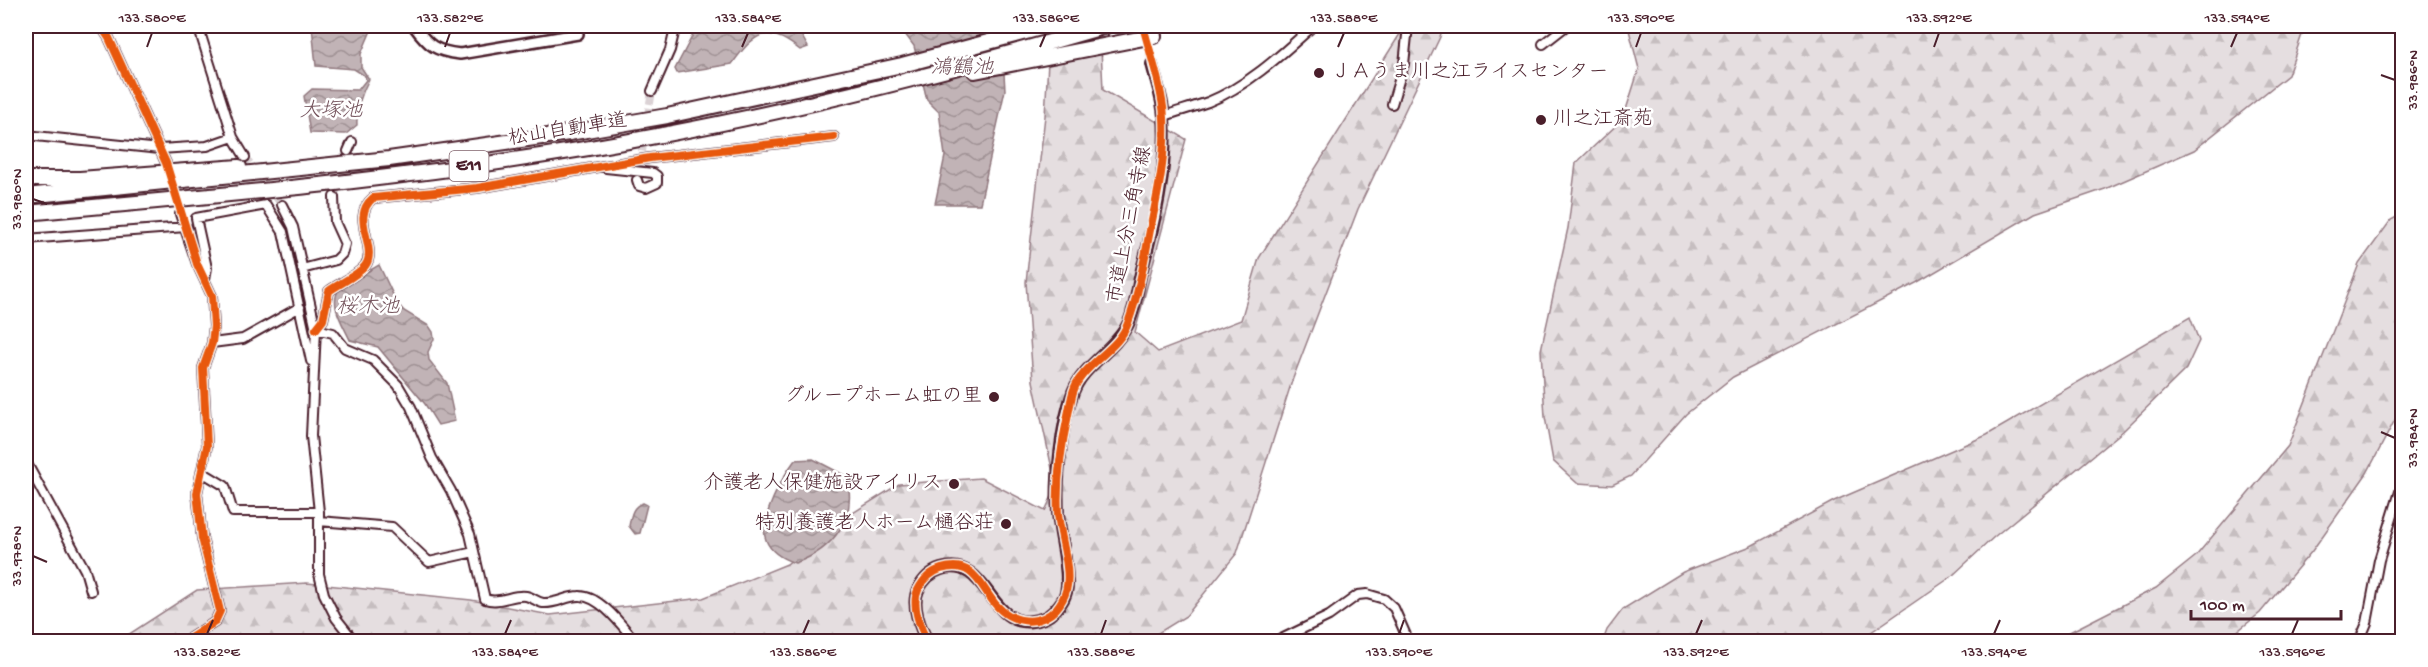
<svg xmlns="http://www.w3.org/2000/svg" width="2428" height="667" viewBox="0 0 2428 667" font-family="'Gochi Hand','Klee One',sans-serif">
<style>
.forest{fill:url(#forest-firs);stroke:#987e86;stroke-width:1.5}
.water{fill:url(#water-waves);stroke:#91787e;stroke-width:1.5}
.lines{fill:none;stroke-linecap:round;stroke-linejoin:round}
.minor-tunnel{stroke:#dbd2d5;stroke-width:8;stroke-dasharray:8 4;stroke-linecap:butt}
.tertiary-tunnel{stroke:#dbd2d5;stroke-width:9;stroke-dasharray:9 4.5;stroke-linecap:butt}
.minor-casing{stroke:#4a1f2b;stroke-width:12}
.tertiary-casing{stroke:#4a1f2b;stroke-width:14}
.motorway-casing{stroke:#4a1f2b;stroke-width:18}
.minor{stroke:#fff;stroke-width:8}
.tertiary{stroke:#fff;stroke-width:9}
.motorway{stroke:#fff;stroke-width:14}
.cycleway-casing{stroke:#fff;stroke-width:11}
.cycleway{stroke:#e8590c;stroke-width:8}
.ticks{fill:none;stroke:#4a1f2b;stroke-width:2}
.poi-dot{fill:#4a1f2b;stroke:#fff;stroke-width:2}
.labels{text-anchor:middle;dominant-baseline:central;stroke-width:5;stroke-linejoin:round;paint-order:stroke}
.shield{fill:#fff;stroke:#80626b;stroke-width:1.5}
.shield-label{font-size:18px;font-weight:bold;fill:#4a1f2b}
.poi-label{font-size:20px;fill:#4a1f2b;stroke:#fff;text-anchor:end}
.street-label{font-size:20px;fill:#4a1f2b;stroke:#fff}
.water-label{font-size:21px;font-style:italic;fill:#74535c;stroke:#fff}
.neatline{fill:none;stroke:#4a1f2b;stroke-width:2}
.ticks-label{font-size:15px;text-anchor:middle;fill:#4a1f2b}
</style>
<defs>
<pattern id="forest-firs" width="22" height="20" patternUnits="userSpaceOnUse" patternTransform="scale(1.5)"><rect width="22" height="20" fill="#e5dee0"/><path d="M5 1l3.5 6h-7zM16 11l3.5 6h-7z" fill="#c6bec0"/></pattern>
<pattern id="water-waves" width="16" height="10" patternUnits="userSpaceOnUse" patternTransform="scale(1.5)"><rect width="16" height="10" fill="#c1b3b6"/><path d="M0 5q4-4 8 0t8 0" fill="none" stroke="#9f9194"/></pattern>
</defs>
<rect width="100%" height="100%" fill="#fff"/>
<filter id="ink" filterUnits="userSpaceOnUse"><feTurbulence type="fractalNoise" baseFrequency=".0167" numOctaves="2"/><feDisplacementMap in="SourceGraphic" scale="12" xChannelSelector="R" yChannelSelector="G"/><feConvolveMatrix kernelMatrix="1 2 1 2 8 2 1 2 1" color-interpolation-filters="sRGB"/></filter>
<g filter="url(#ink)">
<path class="forest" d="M1050,26H1100L1103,90L1186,139L1135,332L1158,352L1241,320L1259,258L1405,26H1443L1440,37L1358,209L1292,381L1237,553L1186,616L1145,641L117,642L197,590L307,583L471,600L550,615L703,598L787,564L824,531L899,484L981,478L1045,511L1056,487L1033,381L1026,282L1045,116Z
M1628,26H2305L2288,75L2194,150L2105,189L2035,213L1916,283L1733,377L1686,414L1631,476L1612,485L1577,483L1553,461L1545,417L1541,350L1568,228L1576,163L1623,119L1639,69Z
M2402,214V398L2397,416L2367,473L2312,551L2260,613L2225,641H2052L2156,588L2196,556L2288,446L2359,264L2391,220Z
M2190,317L2199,341L2186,369L2123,431L1994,537L1951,577L1858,641H1603L1607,630L1623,609L1683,572L1751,546L1834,501L1987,435Z"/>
<path class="water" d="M312,26H373L361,54V67L369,79C361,94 356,108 357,125L346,134L310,133L304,96L312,89L358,90L366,80L365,76L354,69L316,66Z
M701,26H796L808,47L800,50C767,23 754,33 732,64L677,73L675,69L696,29Z
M899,26H1001L1005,90L980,204H935L945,156L939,112L927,100L914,46Z
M379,265L397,303L404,311L429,326L433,332L434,339L428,352L429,360L447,383L455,421L438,425L425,404L378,347L350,340C343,324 327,302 341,287Z
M813,459L846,476C859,517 833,550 795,563C783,559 771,553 766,540C758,520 783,476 795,460Z
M643,503L647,505L640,533L635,534L629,526C631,516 632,506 643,503Z"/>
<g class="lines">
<path class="minor-tunnel" d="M245,157L282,205
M638,175L652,91
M171,179L180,214
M334,197L348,151"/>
<path class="tertiary-tunnel" d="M1143,26L1152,64"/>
<g class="minor-casing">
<path id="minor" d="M101,26L109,38L166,163
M198,26L233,137L245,157
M1543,44L1566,26
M652,91L670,50L675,29L678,26
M1392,104L1404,64L1408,26
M1164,116C1179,111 1194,107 1208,102C1248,86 1282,54 1313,26
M26,135L160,149L207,146L233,137
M348,151L352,142
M606,168L653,173L657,176V183L646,188L639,186L637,180
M282,205L293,227L316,329L311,436L319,512V574L324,594L336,618L355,642
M180,214L197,264L212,296L214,326L212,343L203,368L207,446L197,493L202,538L220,611L215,622L184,642
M26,239L186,227
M302,269L336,260L342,254L345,244L335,222L334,197
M205,279L207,268L196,218L266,205L283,232L311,361
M316,329L323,320L329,291C340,283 357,276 365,266C379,248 349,218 373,198L477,188L650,158L834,137
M316,329L333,333L345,348L373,360L398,385L411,407L432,458L451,491L470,534L485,599C500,604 512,594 526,596C532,597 537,602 543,603C556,604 567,596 579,596C600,595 623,627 636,642
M212,343L243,339L300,307
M26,462L85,570L91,591
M202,472L225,486L233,512H319
M319,521L392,527L429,562L474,552
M1275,642L1329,616L1358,595L1367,594L1384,599L1394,608L1409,642
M2359,642L2367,623L2379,560L2402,485"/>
</g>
<g class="tertiary-casing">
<path id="tertiary" d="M414,26C429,46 435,51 460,54L578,34
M928,642C920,628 911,605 918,590C923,580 931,572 941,569C988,555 989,628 1032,621C1040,620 1048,617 1053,612C1062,603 1068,594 1067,581C1067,558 1060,536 1058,513C1056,478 1061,426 1073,392C1083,365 1113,352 1127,326C1135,311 1137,290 1141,273C1154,224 1168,169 1164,117C1163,99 1156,81 1152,64"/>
</g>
<g class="motorway-casing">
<path id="motorway" d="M975,71L1154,36
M26,179H80L239,167
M26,196L389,159L569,133L667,116L902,65L1048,26
M26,213C240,194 455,175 667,134C815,106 961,68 1106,26"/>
</g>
<use href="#minor" class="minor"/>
<use href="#tertiary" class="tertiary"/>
<use href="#motorway" class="motorway"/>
<g class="cycleway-casing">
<path id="cycleway" d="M101,26L109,38L166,163L197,264L212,296L214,326L212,343L203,368L207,446L197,493L202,538L220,611L215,622L184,642
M316,329L323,320L329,291C340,283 357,276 365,266C379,248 349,218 373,198L477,188L650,158L834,137
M928,642C920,628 911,605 918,590C923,580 931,572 941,569C974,559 980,586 996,605C1012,623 1039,627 1056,609C1067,596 1069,584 1067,567C1065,549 1060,532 1058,514C1056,480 1061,447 1068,415C1071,402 1072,387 1081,377C1095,358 1120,346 1128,323C1139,293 1144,261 1150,230C1158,193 1166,157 1164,118C1163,91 1150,53 1143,26"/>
</g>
<use href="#cycleway" class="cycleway"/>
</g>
</g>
<path class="ticks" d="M147,47L152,33M445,47L450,33M742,47L748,33M1040,47L1046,33M1338,47L1344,33M1636,47L1641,33M1934,47L1939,33M2231,47L2237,33M2381,75L2395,80M33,199L47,204M2381,432L2395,438M33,556L47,562M207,634L213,620M505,634L511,620M803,634L809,620M1101,634L1106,620M1399,634L1404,620M1696,634L1702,620M1994,634L2000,620M2292,634L2298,620"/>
<g class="poi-dot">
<circle cx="1319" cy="73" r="6"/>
<circle cx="1541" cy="120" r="6"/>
<circle cx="994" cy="397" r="6"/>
<circle cx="954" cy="484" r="6"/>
<circle cx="1006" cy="524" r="6"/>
</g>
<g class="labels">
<rect class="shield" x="449.5" y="151" width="39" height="30" rx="4.5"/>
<g class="shield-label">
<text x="469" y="166">E11</text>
</g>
<g class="poi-label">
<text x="1331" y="73" text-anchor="start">ＪＡうま川之江ライスセンター</text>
<text x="1553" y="120" text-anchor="start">川之江斎苑</text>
<text x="982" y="397">グループホーム虹の里</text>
<text x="942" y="484">介護老人保健施設アイリス</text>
<text x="994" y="524">特別養護老人ホーム樋谷荘</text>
</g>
<g class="street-label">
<text transform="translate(568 131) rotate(-9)">松山自動車道</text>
<text transform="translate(1131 225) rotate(-79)">市道上分三角寺線</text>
</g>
<g class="water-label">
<text x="962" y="69">鴻鶴池</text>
<text x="331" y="112">大塚池</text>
<text x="368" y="308">桜木池</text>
</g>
</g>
<rect width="2428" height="667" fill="none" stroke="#fff" stroke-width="66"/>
<path d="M2191 610v9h150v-9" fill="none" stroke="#4a1f2b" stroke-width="3"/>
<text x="2200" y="610" font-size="18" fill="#4a1f2b" stroke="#ffffff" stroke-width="4.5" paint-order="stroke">100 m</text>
<rect x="33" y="33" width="2362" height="601" class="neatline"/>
<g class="ticks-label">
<text x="152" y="22">133.580°E</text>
<text x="450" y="22">133.582°E</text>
<text x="748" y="22">133.584°E</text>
<text x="1046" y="22">133.586°E</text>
<text x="1344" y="22">133.588°E</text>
<text x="1641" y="22">133.590°E</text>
<text x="1939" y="22">133.592°E</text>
<text x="2237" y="22">133.594°E</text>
<text transform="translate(2412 80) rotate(-90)" y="5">33.986°N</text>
<text transform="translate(16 199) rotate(-90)" y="5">33.980°N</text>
<text transform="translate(2412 438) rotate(-90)" y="5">33.984°N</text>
<text transform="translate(16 556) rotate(-90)" y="5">33.978°N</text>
<text x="207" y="656">133.582°E</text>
<text x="505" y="656">133.584°E</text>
<text x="803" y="656">133.586°E</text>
<text x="1101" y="656">133.588°E</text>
<text x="1399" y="656">133.590°E</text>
<text x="1696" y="656">133.592°E</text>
<text x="1994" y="656">133.594°E</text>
<text x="2292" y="656">133.596°E</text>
</g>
</svg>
